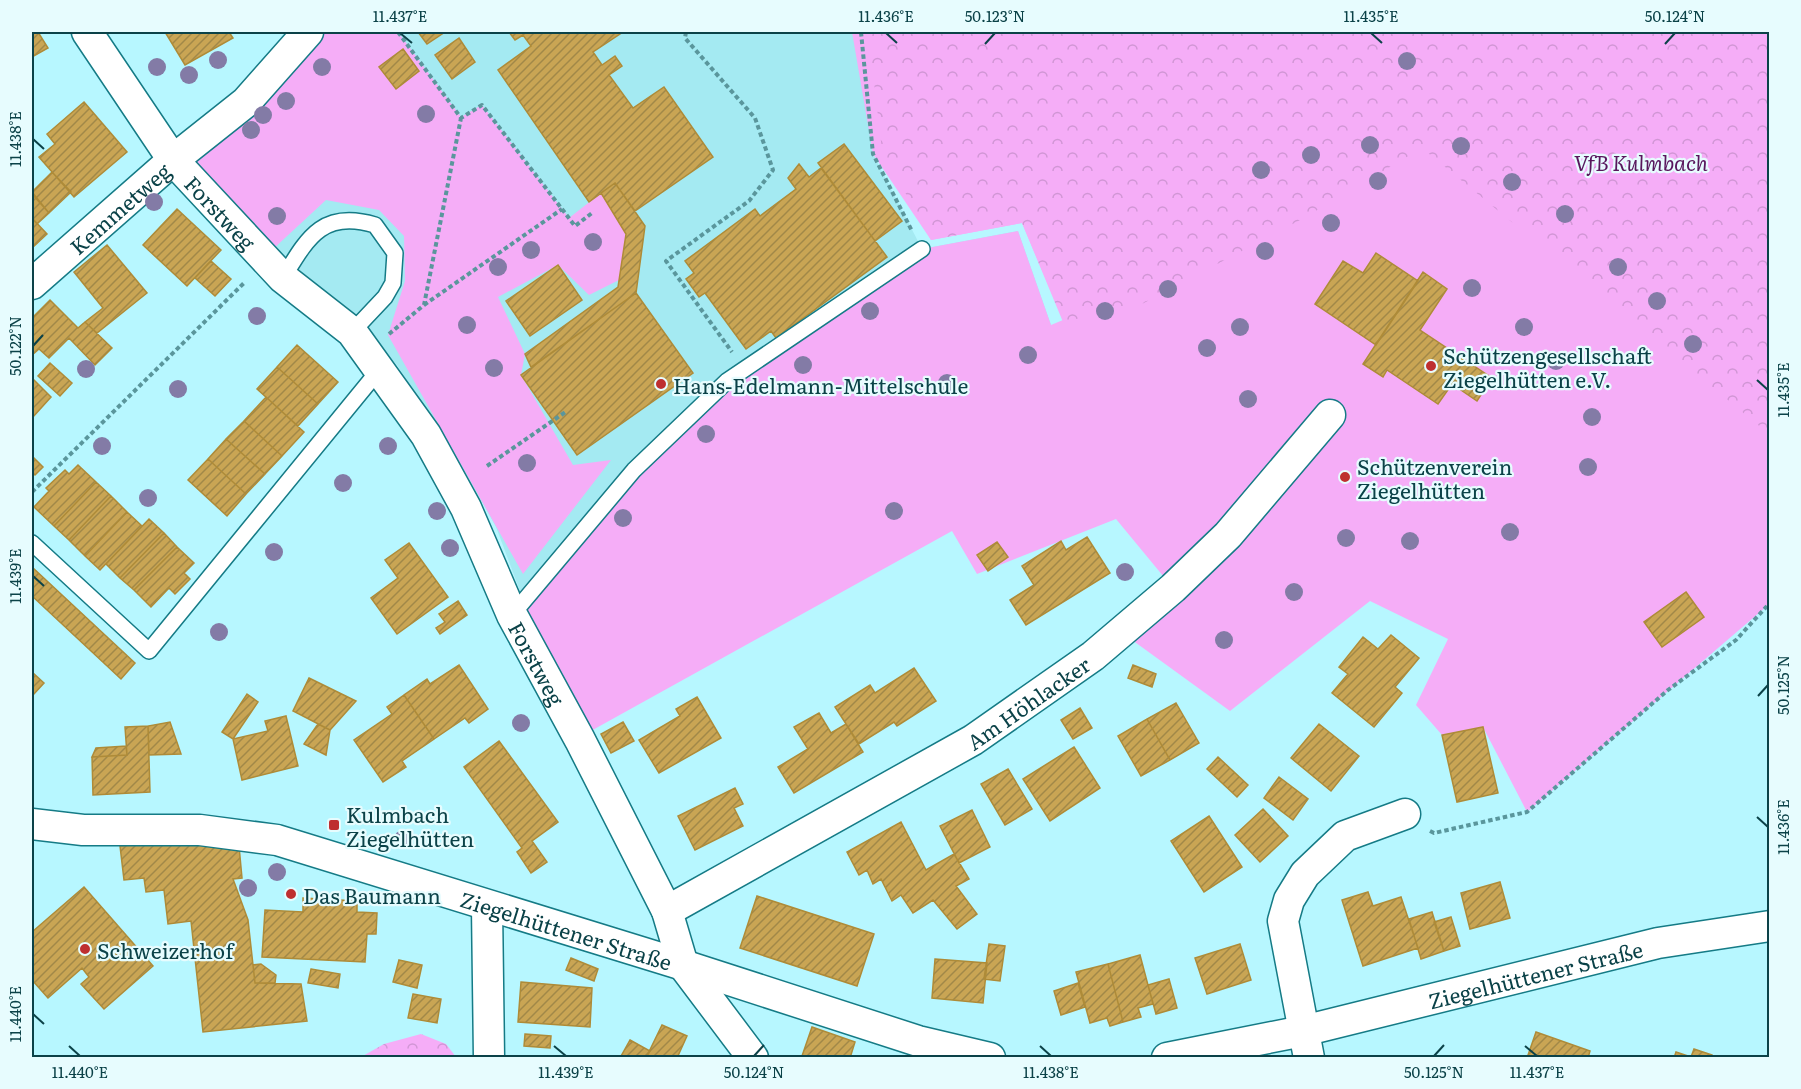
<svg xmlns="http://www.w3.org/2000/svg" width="1801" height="1089" viewBox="0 0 1801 1089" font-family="Literata,serif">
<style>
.built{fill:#a4eaf2}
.grass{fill:#f5adf7}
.forest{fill:url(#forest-crowns)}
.building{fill:url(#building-hatch);stroke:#ae8b38;stroke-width:1.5}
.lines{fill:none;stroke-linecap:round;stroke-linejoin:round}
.service-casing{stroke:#157b86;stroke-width:18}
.minor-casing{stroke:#157b86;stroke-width:33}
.path{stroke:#5a969c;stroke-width:4;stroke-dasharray:4.5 3;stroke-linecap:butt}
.service{stroke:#fff;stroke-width:15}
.minor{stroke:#fff;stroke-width:30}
.tree{fill:#837ba6}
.ticks{fill:none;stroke:#0b4248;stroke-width:2}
.poi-dot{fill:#be2f30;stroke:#e7fcfe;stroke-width:2}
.labels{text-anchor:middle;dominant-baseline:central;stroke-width:4.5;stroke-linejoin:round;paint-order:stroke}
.park-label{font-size:21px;font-style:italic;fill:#58165d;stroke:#e7fcfe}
.street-label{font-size:21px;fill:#0b4248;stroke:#e7fcfe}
.poi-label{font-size:21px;fill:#0b4248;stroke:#e7fcfe;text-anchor:start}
.neatline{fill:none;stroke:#0b4248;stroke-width:2}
.ticks-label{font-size:15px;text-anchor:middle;fill:#0b4248}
</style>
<defs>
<pattern id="forest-crowns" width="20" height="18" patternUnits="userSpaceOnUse" patternTransform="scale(1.5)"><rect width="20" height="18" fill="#f5adf7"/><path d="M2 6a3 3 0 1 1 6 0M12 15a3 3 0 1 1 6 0" fill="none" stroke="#d196d5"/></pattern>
<pattern id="building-hatch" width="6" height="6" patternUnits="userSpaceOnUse" patternTransform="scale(1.5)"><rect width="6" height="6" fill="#c9a554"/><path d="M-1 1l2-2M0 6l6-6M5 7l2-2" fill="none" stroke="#a18848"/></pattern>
</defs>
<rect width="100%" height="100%" fill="#b7f7ff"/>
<path class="built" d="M330,32H861L873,154L922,249L1018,231L1051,325L589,732L520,591L496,527L461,464L397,365L279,256L210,160Z"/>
<path class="grass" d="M301,32H398L461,117L482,105L569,218L601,193L626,234L619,280L589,295L558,265L498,297L525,354L521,375L573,465L611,460L523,574L388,335L405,281L404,236L379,210L326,200L272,250L173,160Z
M852,32H1769V600L1767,606L1527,812L1483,727L1442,735L1416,705L1448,639L1370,601L1230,711L1121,632L1173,588L1116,519L977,574L952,531L589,732L512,615L634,470L727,381L922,249L1018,231L1051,325L1063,320L1022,223L931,240L873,154Z"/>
<path class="forest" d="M868,32H1769V434L1422,148L1302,219L1142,304L1063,322L1022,223L931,240L882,150Z
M421,1034L446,1044L456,1057H361L384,1044Z"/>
<path class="building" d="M32,32H38L48,48L32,57Z
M165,32H229L233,38L185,65Z
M418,32H445L427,44Z
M509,32H623L593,52L602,65L615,56L622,66L609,75L633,108L664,87L713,157L635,211L615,183L589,202L498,70L531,46L523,35L515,40Z
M459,38L475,62L452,79L435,55Z
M403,49L419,71L396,89L379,67Z
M84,102L127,152L74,197L39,157L55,144L47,134Z
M844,144L902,221L875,241L818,163Z
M799,164L809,177L821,168L887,257L776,338L771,331L746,349L705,293L699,297L686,279L694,273L685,261L755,209L760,216L796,189L788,178Z
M52,172L71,192L49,213L32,192Z
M615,183L645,226L636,293L531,367L525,354L618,287L626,234L601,193Z
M32,194L49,213L37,224L32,218Z
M177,209L221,250L187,286L143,245Z
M32,218L47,234L32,248Z
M107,245L147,293L97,333L85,322L103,308L74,272Z
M1376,253L1418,281L1376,345L1315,304L1343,261L1363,273Z
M211,261L231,279L215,296L195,278Z
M558,265L582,300L530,336L506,301Z
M1423,272L1447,289L1420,330L1492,378L1477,401L1452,384L1438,404L1387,370L1383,377L1363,364Z
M636,293L693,373L577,455L521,375Z
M50,300L78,328L85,322L112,348L95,365L69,338L49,358L39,349L32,355V318Z
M297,345L338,382L318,404L277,367Z
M50,363L72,383L60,396L38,376Z
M277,367L318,404L298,426L257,389Z
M32,378L51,397L32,418Z
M266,397L304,432L282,456L244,421Z
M244,421L282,456L265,474L226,439Z
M226,439L265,474L246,494L208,459Z
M32,456L43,467L35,475L32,472Z
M208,459L246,494L227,516L188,480Z
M78,465L96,482L54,526L34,507L49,491L46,488L65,470L69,474Z
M96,482L111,496L69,540L54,526Z
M111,496L127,512L85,556L69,540Z
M127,512L142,526L100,570L85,556Z
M149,519L164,533L120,578L106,564Z
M164,533L177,547L134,590L120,578Z
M1087,537L1110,573L1026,625L1010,600L1034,585L1022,566L1061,541L1066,550Z
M997,542L1008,557L988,571L977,555Z
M409,543L448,597L397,634L371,598L398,578L385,560Z
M177,547L194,563L184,573L190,579L175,594L169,588L151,607L134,590Z
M32,567L135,663L121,679L32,596Z
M1686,592L1704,617L1662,647L1644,622Z
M458,601L467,615L440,634L436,628L445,622L439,614Z
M1391,635L1419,658L1395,687L1402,693L1374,727L1332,693L1348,674L1339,667L1363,637L1378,649Z
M459,665L488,709L469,723L465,718L434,739L404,695L427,679L430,684Z
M1133,665L1156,674L1152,687L1128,678Z
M914,668L936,701L897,726L894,722L859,744L835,707L870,685L875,693Z
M32,672L44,683L32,696Z
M309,678L356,701L330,730L293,711Z
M247,694L258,702L233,739L222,732Z
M404,695L434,739L402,761L406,767L383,782L354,740L392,714L387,707Z
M697,697L721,738L659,773L639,740L680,716L676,709Z
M1176,703L1199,743L1170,760L1147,719Z
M1080,708L1092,728L1073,739L1061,720Z
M819,713L831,733L846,724L863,752L794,793L778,767L808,749L794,727Z
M286,716L298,766L242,780L233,739L268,731L265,721Z
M1147,719L1170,760L1141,776L1118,736Z
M170,722L181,754L149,755L148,726Z
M623,722L634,741L611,753L601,734Z
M318,724L330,730L326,755L304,744Z
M1319,724L1359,756L1331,791L1291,758Z
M148,726L150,792L93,795L92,757L127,755L125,727Z
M1483,727L1498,793L1457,802L1442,735Z
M499,741L558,822L532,841L547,862L531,873L517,852L522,848L464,767Z
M126,746L127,755L92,757L96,748Z
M1074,747L1100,788L1050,821L1023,779Z
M1218,757L1248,785L1237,797L1207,769Z
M1008,769L1032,809L1005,825L981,784Z
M1279,777L1308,799L1293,820L1264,798Z
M735,788L743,804L734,808L743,826L695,850L678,816Z
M1263,809L1288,836L1260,862L1235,835Z
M972,810L990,847L959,863L940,826Z
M1209,816L1242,867L1204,892L1171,841Z
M901,822L926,870L954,854L969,879L956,886L977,914L957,929L933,900L913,913L901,895L892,901L881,879L873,884L867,870L859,875L847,852Z
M185,841L239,846L242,878L233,879L248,920L255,983L301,984L307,1021L203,1032L191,921L168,924L164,890L146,892L144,878L124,880L120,846Z
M1500,882L1510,918L1470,929L1461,893Z
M84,887L153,966L104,1009L81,984L89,977L82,968L48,998L32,980V932Z
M1368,892L1373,906L1401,897L1418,948L1363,966L1342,900Z
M757,896L874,934L857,986L740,948Z
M303,898L357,901V912L377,913L376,934H367L365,962L262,957L265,910L303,912Z
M1432,912L1444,951L1421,959L1409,919Z
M1451,917L1460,946L1444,951L1434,922Z
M989,944L1005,946L1000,981L984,979Z
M1240,944L1251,980L1207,994L1195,958Z
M1140,955L1153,1004L1138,1008L1141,1017L1123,1022L1108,964Z
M571,958L598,969L594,981L566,970Z
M935,959L987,963L983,1003L932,998Z
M399,960L422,965L417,988L393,982Z
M261,964L276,975L275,983H255L253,965Z
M1108,964L1123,1022L1110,1026L1107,1018L1090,1023L1076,972Z
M311,969L340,974L338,988L308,983Z
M1169,979L1177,1008L1156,1014L1148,985Z
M521,982L592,988L590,1027L518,1022Z
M1078,983L1085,1007L1061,1015L1054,991Z
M413,994L441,999L437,1023L408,1018Z
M662,1025L687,1036L677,1058H646Z
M812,1027L855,1042L850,1058L802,1056Z
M1536,1032L1590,1051L1588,1058H1527Z
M525,1034L551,1036L550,1048L524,1046Z
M630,1040L650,1051L646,1058H620Z
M1694,1049L1712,1055L1711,1058H1674L1676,1052L1691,1057Z"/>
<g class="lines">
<g class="service-casing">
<path id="service" d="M283,278C307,239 322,209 375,225L395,253L393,283L385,297L352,332
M32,543L149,651L379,370
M512,615L634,470L727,381L922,249"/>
</g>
<g class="minor-casing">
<g id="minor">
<path id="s1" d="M87,32L173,160L283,278L352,332L426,435L466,508L512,615L580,740L667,911L683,965L753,1058"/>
<path id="s2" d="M32,284L173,160L246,102L308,32"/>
<path id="s3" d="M32,824L83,830H200L277,840L683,965L918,1041L990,1058"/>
<path d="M487,907L489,1058"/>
<path id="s4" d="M667,911L973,740L1093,656L1173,588L1228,535L1330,415"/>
<path id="s5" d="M1167,1058L1303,1031L1658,943L1770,926"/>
<path d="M1309,1058L1283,921L1289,900L1305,874L1345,836L1405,814"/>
</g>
</g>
<path class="path" d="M398,32L461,118L482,105L575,226L592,213
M686,32L685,38L755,118L773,170L749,201L666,261L732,352
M861,32L873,154L912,231
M424,305L562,209
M389,334L424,305L461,118
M487,466L567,411
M32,492L245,282
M1430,831L1434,833L1527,812L1668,690L1736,640L1767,606"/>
<use href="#service" class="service"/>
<use href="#minor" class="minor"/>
</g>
<g class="tree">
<circle cx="218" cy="60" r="9"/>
<circle cx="1407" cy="61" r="9"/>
<circle cx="157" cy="67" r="9"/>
<circle cx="322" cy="67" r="9"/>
<circle cx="189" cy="75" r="9"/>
<circle cx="286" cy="101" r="9"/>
<circle cx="426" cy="114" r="9"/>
<circle cx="263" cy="115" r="9"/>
<circle cx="251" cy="130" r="9"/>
<circle cx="1370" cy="145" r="9"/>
<circle cx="1461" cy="146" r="9"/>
<circle cx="1311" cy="155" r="9"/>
<circle cx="1261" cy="170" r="9"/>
<circle cx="1378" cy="181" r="9"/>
<circle cx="1512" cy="182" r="9"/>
<circle cx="154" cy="202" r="9"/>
<circle cx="1565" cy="214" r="9"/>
<circle cx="277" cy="216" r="9"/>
<circle cx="1331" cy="223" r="9"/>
<circle cx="593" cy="242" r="9"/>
<circle cx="531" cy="250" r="9"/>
<circle cx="1265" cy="251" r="9"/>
<circle cx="498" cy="267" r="9"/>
<circle cx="1618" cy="267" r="9"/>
<circle cx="1472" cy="288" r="9"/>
<circle cx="1168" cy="289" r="9"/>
<circle cx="1657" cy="301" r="9"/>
<circle cx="870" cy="311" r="9"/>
<circle cx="1105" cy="311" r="9"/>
<circle cx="257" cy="316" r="9"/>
<circle cx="467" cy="325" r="9"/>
<circle cx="1240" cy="327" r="9"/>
<circle cx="1524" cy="327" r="9"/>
<circle cx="1693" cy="344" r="9"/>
<circle cx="1207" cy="348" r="9"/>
<circle cx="1028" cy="355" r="9"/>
<circle cx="1556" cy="361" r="9"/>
<circle cx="803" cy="365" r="9"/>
<circle cx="494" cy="368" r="9"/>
<circle cx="86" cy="369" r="9"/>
<circle cx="947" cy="383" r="9"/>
<circle cx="178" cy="389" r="9"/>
<circle cx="1248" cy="399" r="9"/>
<circle cx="1592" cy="417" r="9"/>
<circle cx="706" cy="434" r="9"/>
<circle cx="102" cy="446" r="9"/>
<circle cx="388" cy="446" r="9"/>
<circle cx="527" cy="463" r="9"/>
<circle cx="1588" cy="467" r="9"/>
<circle cx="343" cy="483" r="9"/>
<circle cx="148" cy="498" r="9"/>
<circle cx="437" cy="511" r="9"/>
<circle cx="894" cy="511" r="9"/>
<circle cx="623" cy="518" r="9"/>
<circle cx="1510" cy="532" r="9"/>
<circle cx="1346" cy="538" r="9"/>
<circle cx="1410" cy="541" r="9"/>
<circle cx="450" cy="548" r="9"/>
<circle cx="274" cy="552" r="9"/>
<circle cx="1125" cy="572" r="9"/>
<circle cx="1294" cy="592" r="9"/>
<circle cx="219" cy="632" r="9"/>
<circle cx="1224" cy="640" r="9"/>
<circle cx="521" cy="723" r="9"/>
<circle cx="403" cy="839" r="9"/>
<circle cx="277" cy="872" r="9"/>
<circle cx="248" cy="888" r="9"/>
</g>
<path class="ticks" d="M400,33L412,43M886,33L897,43M1371,33L1382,43M985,44L995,33M1665,44L1675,33M33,139L44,149M33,346L43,335M1757,380L1768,390M33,576L44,586M1758,696L1768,685M1757,817L1768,827M33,1014L44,1024M69,1046L80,1056M554,1046L566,1056M1040,1046L1051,1056M1525,1046L1537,1056M754,1056L764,1045M1434,1056L1444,1045"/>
<g class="poi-dot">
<circle cx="1431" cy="366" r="6"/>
<circle cx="661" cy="384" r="6"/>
<circle cx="1345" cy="477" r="6"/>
<rect x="328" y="819" width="12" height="12" rx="3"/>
<circle cx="291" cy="894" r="6"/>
<circle cx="85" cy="949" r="6"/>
</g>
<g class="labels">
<g class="park-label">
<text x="1641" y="161">VfB Kulmbach</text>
</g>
<g class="street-label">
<text stroke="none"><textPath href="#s2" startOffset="116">Kemmetweg</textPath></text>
<text stroke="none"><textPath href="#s1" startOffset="225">Forstweg</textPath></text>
<text stroke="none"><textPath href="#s1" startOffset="784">Forstweg</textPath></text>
<text stroke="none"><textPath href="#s4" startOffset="417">Am Höhlacker</textPath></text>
<text stroke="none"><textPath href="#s3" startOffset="549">Ziegelhüttener Straße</textPath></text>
<text stroke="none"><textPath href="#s5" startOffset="378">Ziegelhüttener Straße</textPath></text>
</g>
<g class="poi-label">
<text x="1443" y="354">Schützengesellschaft<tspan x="1443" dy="24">Ziegelhütten e.V.</tspan></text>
<text x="673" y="384">Hans-Edelmann-Mittelschule</text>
<text x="1357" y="465">Schützenverein<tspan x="1357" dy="24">Ziegelhütten</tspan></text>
<text x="346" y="813">Kulmbach<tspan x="346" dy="24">Ziegelhütten</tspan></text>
<text x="303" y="894">Das Baumann</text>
<text x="97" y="949">Schweizerhof</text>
</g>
</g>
<rect width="1801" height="1089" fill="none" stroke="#e7fcfe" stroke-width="66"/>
<rect x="33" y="33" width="1735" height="1023" class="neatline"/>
<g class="ticks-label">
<text x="400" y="22">11.437°E</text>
<text x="886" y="22">11.436°E</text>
<text x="995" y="22">50.123°N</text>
<text x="1371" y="22">11.435°E</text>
<text x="1675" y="22">50.124°N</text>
<text transform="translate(16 139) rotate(-90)" y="5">11.438°E</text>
<text transform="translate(16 346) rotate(-90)" y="5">50.122°N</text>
<text transform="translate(1784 390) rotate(-90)" y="5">11.435°E</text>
<text transform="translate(16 576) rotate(-90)" y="5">11.439°E</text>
<text transform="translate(1784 685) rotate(-90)" y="5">50.125°N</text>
<text transform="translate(1784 827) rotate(-90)" y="5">11.436°E</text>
<text transform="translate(16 1014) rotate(-90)" y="5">11.440°E</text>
<text x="80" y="1078">11.440°E</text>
<text x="566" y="1078">11.439°E</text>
<text x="754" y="1078">50.124°N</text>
<text x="1051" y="1078">11.438°E</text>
<text x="1434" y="1078">50.125°N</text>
<text x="1537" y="1078">11.437°E</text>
</g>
</svg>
